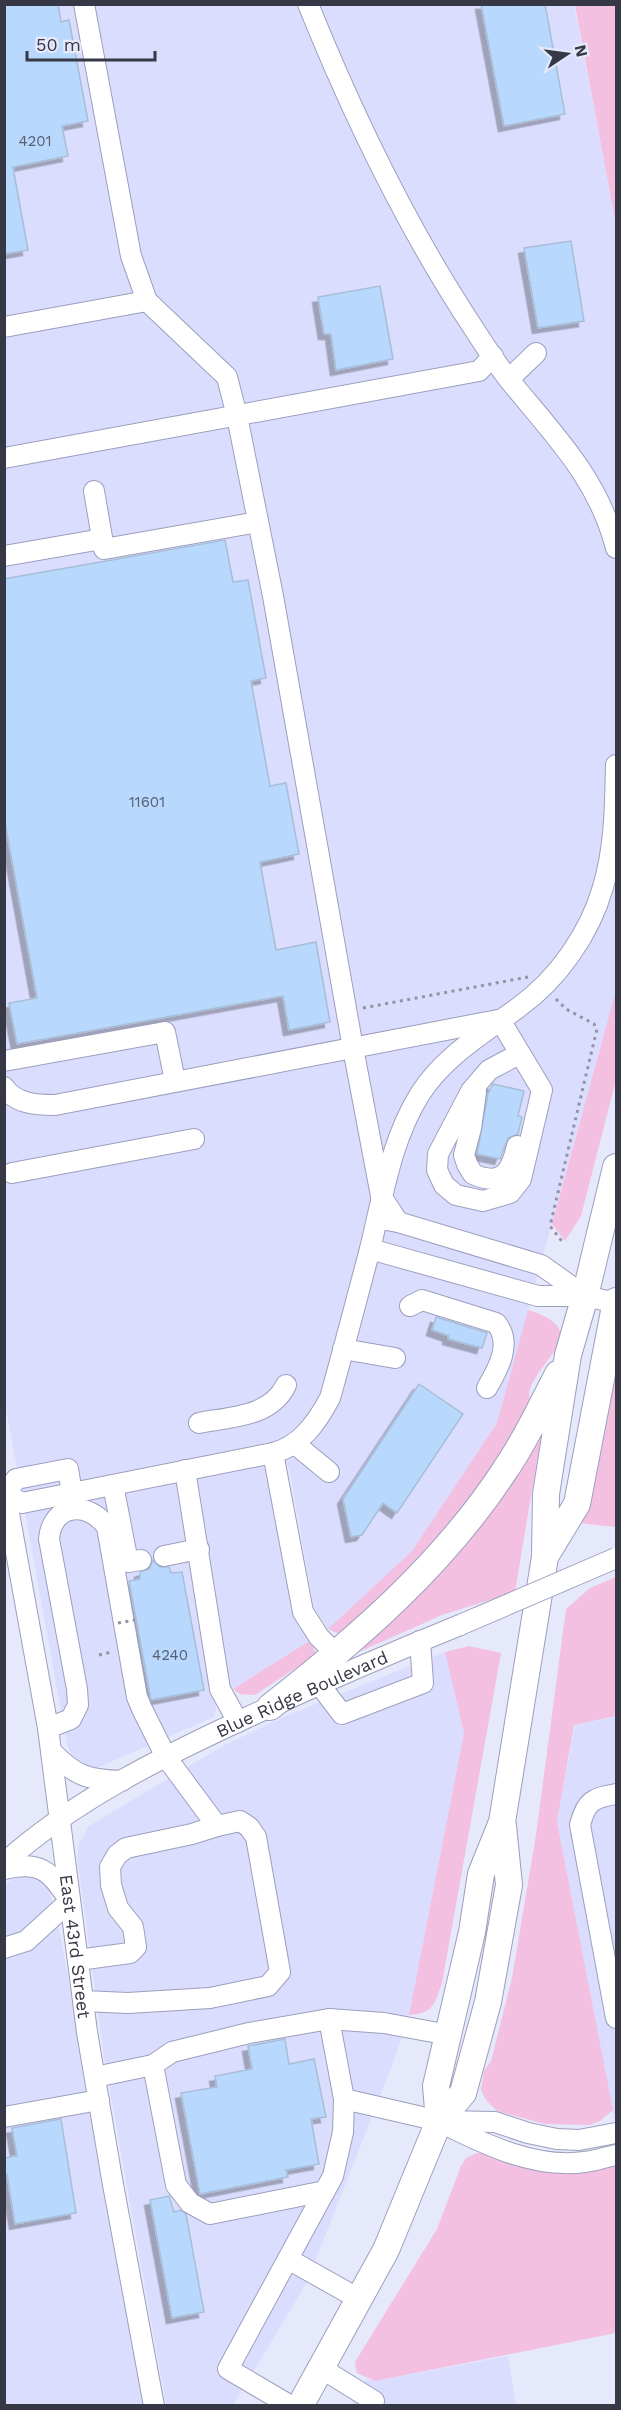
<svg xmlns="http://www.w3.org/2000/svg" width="621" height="2410" viewBox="0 0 621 2410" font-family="'Work Sans',sans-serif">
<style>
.built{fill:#daddfd}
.green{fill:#f3c0e2}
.building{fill:#b8d8fe;stroke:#a8bed7;stroke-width:1.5;filter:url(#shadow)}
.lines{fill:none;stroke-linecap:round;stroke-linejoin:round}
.minor-casing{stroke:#9c9fbd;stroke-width:22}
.major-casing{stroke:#9c9fbd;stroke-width:28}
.path{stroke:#9293a3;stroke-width:3;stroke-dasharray:3 4.5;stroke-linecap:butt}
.minor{stroke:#fff;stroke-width:20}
.major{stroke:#fff;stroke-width:26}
.minor-bridge-casing{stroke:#9c9fbd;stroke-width:22;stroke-linecap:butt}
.path-bridge{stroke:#9293a3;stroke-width:3;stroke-dasharray:3 4.5;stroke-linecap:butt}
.minor-bridge{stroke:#fff;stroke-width:20}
.labels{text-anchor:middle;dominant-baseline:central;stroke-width:4.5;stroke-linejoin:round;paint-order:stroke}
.number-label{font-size:15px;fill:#576073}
.street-label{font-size:18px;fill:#373845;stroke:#e6e8fb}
</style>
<defs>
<filter id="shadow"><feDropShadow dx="-5.5" dy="5.5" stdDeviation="0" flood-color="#0004"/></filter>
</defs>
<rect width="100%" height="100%" fill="#e6e8fb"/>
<path class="built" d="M4,5H574L616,226V990L497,1423L412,1551L328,1629L314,1608L289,1468L269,1442L262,1444L292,1600L311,1640L216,1699V1710L214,1717L99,1767H87L73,1759L67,1743L5,1403Z
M445,1652L464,1733L409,2015L390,2071L306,2284L233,2405H166L104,2057L78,1863V1846L89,1826L223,1746L281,1718Z
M616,1717V2127L557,1822L575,1725Z
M28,1873L47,1881L60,1933L144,2405L5,2406L4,1886L17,1876Z
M508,2356L516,2405L351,2406L366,2379L375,2381Z"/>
<path class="green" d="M575,5H615L616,226Z
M616,990V1080L581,1216L565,1241L552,1224Z
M528,1310C593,1330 542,1356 530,1389C528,1395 531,1402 531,1408L453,1526L344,1632L337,1633L328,1629L412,1551L497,1423Z
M616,1358V1527L579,1523Z
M544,1418L515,1592L442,1615L361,1651L357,1644Z
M616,1577V1716L574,1725L557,1822L613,2110L600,2121L590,2125L545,2124L497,2111L486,2100L481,2090L484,2071L491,2061L512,1978L536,1835L566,1609L590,1588Z
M311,1640L315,1652L314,1656L255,1695L240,1694L233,1689Z
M469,1646L501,1653L442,1983C434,2005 434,2013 409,2015L464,1733L445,1652Z
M477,2153L616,2162V2333L375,2381L357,2373L355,2362L437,2229L461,2166L466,2158Z"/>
<path class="building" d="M4,4H58L61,22L69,20L88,121L62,126L68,156L13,167L28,250L4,254Z
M481,4H545L565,114L504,126Z
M571,241L584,321L538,328L524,248Z
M380,286L393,359L336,370L331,334H324L318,297Z
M225,540L233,582L248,580L266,678L251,681L270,786L286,783L299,854L260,862L276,950L316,942L330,1022L289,1030L283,996L17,1044L9,1003L37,998L4,817V579Z
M493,1084L524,1091L518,1116L522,1117L518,1134L508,1138L500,1159L477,1154L488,1094Z
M436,1317L487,1333L482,1348L448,1339L449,1336L432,1330Z
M419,1384L463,1414L397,1513L383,1503L362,1535L351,1537L343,1499Z
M153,1560L160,1567H169L171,1573L182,1572L204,1690L151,1700L129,1581L140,1579V1572L149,1569Z
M285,2039L289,2064L314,2059L326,2117L311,2119L319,2164L286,2170L288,2177L200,2194L181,2093L217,2087L215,2076L252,2069L248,2046Z
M61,2119L76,2213L15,2224L7,2174H4V2158L17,2156L12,2128Z
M169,2196L174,2212L181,2210L186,2214L204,2312L172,2318L150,2200Z"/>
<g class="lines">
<g class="minor-casing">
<g id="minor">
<path d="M84,4L131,256L147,301L227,377L237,416L273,596L353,1048L381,1196L398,1222"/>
<path d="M308,4C354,118 408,230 476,332C487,349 498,366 510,381C554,435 598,478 616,548"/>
<path d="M4,327L147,301"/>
<path d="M509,379L536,353"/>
<path d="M4,458L479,371L493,356"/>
<path d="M94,491L104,549L258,522"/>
<path d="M4,556L102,539"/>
<path d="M500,1020L542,1090L521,1179L510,1193L483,1201L456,1195L444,1185L437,1170L438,1154L471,1091L489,1070L519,1054"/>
<path d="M4,1061L165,1032L175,1081"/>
<path d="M4,1087C16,1104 36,1105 55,1105L498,1020"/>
<path d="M476,1092L471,1128L464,1155L467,1164L473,1174C502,1187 511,1172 517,1146"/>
<path d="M12,1173L194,1139"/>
<path d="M386,1220L398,1222L541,1265L585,1296"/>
<path d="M370,1249L538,1296H585L616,1303"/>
<path d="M410,1306L422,1300L496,1323C513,1343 498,1369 487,1388"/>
<path d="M343,1349L395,1358"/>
<path d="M199,1423C230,1417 271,1417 286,1385"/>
<path d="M295,1444L329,1472"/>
<path d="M273,1453L303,1612L319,1637L336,1654"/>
<path d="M185,1470L220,1689L238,1722"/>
<path d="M113,1485L128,1562L141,1560"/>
<path id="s1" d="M4,1486L48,1728L87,2032L112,2179L154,2406"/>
<path d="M6,1494L22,1503L273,1453C301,1446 317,1422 330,1398C344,1348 357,1298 370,1249C383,1196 391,1140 420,1094C443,1057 485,1032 519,1007C558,979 590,933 603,887C615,847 615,805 616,765"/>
<path d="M6,1494L16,1479L68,1469L72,1493"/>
<path d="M164,1556L199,1549"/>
<path d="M319,1684L342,1714L423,1683L420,1641"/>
<path d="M48,1728L71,1719L78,1705L77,1689L49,1539C52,1504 88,1500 107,1527L137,1697L142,1709L166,1757L217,1826L240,1821L249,1827L256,1837L280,1972L268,1986L210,1998L128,2003L83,2001"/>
<path d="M51,1751C75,1776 88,1780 122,1781"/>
<path id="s2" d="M4,1863C74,1800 162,1757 246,1718C317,1685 388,1654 460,1625"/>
<path d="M4,1869C42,1860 50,1872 70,1901L26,1941L4,1948"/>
<path d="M78,1960L130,1953L136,1947L133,1927L118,1908L111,1885L110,1867L117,1855L126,1848L192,1834L217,1826"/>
<path d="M616,2018L580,1825C586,1801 593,1798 616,1794"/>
<path d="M329,2019L344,2099"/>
<path d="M153,2065L176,2185L190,2203L210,2214L325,2191"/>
<path d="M95,2077L153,2065L172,2052L249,2033L329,2019L384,2023L449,2035"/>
<path d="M4,2117L99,2100"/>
<path d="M444,2124C486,2145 536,2169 585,2162C595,2161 606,2157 616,2155"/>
<path d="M288,2259L359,2299"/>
<path d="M321,2368L374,2401"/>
<path d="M291,2406L228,2369L333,2176L343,2132L344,2099L439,2121L495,2122L528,2133L557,2139L579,2140L616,2133"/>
</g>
</g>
<g class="major-casing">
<path id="major" d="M546,1555L577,1504L616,1301
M270,1707C358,1638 443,1565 505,1470C526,1440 541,1406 558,1374
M439,2121L436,2086L472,1932L481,1874L502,1822L545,1557L546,1494L568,1355L585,1296L616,1167
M300,2406L386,2250L439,2121L463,2093L488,2002L509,1885L503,1826"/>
</g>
<path class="path" d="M556,999L566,1009L594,1024L597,1029L550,1226L564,1244
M363,1008L528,977
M99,1655L112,1652"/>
<use href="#minor" class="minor"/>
<use href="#major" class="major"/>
<g class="minor-bridge-casing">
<path id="minor-bridge" d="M460,1625L616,1558"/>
</g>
<path class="path-bridge" d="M118,1623L135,1620"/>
<use href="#minor-bridge" class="minor-bridge"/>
</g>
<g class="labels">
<g class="number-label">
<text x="35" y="141">4201</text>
<text x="147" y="802">11601</text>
<text x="170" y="1655">4240</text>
</g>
<g class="street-label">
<text stroke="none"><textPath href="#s2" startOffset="344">Blue Ridge Boulevard</textPath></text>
<text stroke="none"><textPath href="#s1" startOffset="466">East 43rd Street</textPath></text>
</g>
</g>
<rect width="621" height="2410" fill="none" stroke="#373845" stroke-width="12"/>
<g transform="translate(567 54) rotate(77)" stroke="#e6e8fb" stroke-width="4.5" paint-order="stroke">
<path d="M0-4.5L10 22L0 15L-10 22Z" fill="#373845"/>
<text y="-9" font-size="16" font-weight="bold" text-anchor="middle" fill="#373845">N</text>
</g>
<path d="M27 51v9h128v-9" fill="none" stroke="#373845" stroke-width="3"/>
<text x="36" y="51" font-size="18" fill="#373845" stroke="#e6e8fb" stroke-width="4.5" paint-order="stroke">50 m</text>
</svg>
